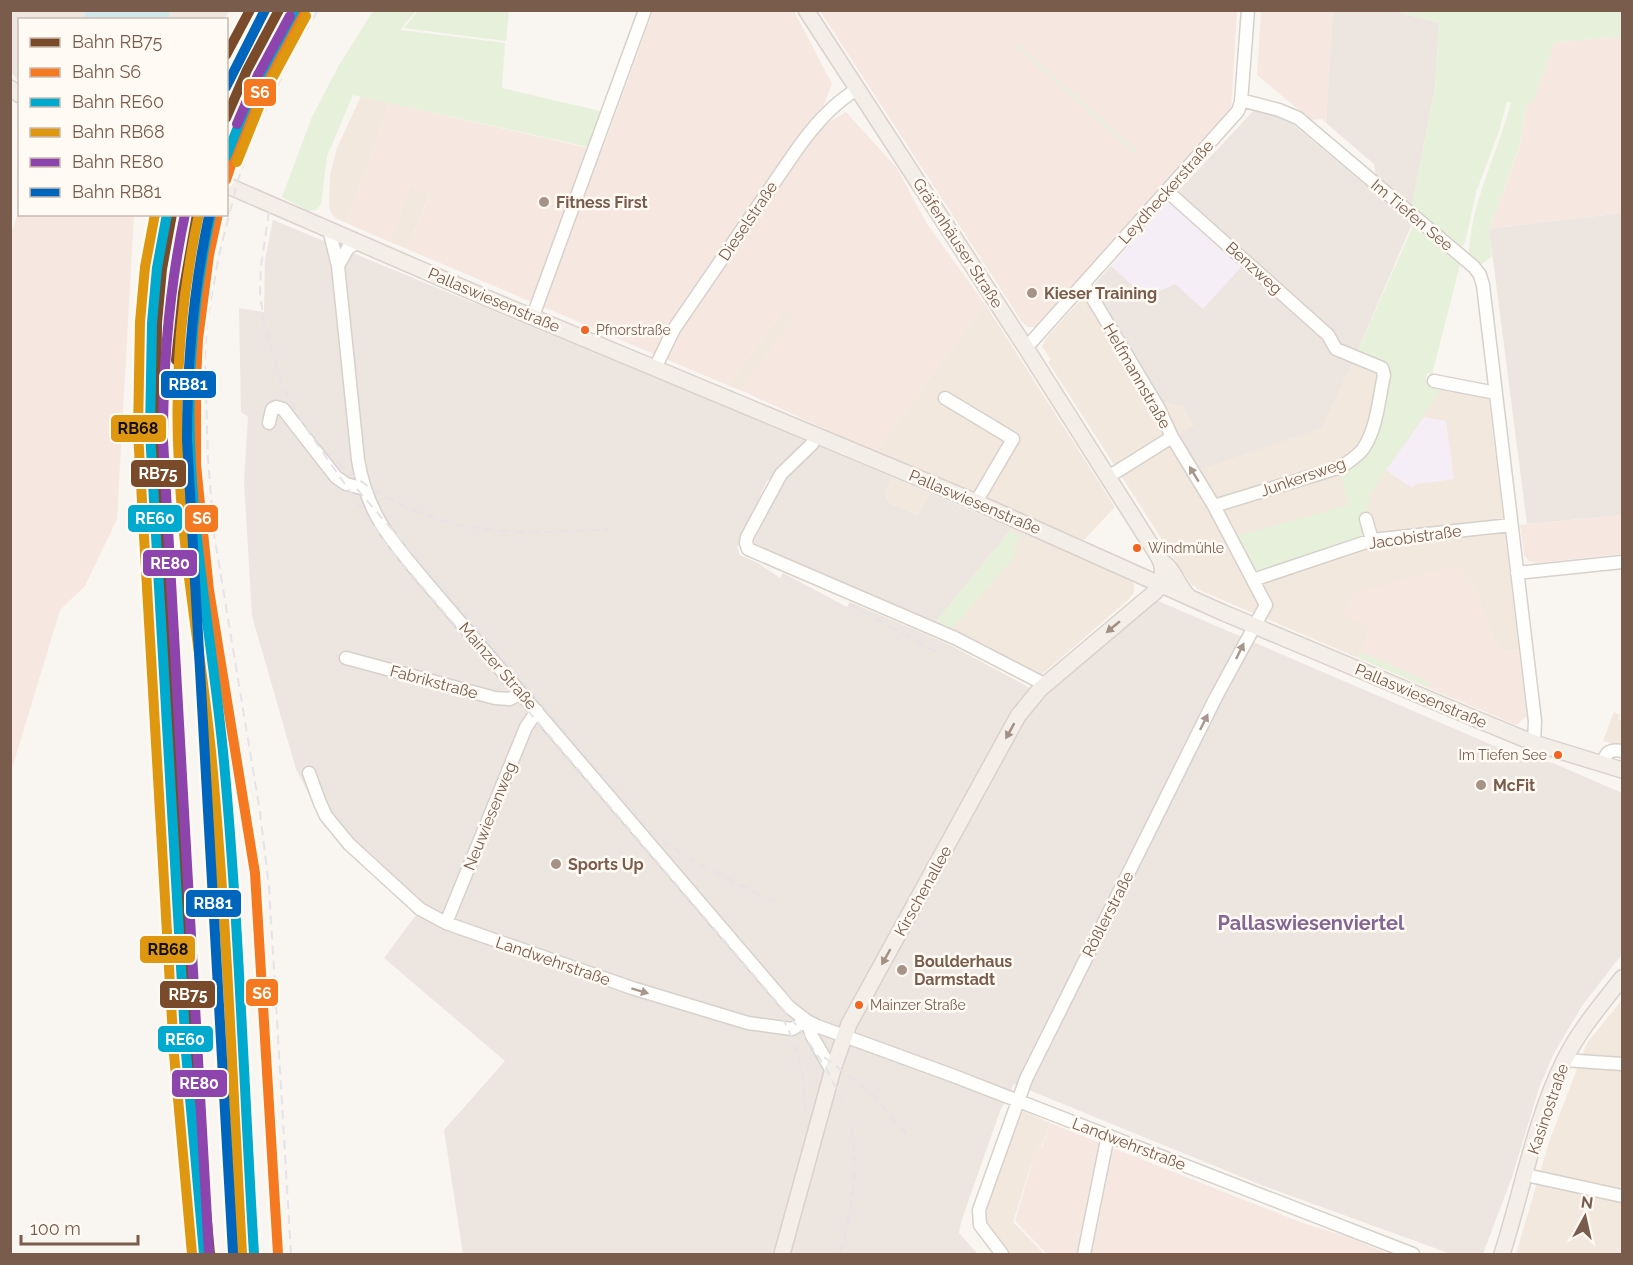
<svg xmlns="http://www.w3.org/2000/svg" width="1633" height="1265" viewBox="0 0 1633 1265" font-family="Raleway,sans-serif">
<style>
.residential{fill:#f2e8de}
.commercial{fill:#f6e8e1}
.industrial{fill:#ede5e0}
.education{fill:#f6eef6}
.green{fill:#e7f0db}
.water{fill:#d0e8ea}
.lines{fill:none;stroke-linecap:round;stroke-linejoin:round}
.minor-casing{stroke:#d7d1cb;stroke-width:15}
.major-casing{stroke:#dad1cc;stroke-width:18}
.minor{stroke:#fefefd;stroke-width:12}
.major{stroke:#f3eee8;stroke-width:15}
.rail{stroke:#e6e3e7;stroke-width:2;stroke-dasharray:9 6;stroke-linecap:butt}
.rail-1-casing{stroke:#fffaf3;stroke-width:15}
.rail-2-casing{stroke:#fffaf3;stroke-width:15}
.rail-3-casing{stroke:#fffaf3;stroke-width:15}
.rail-4-casing{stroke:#fffaf3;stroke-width:15}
.rail-5-casing{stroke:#fffaf3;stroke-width:15}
.rail-6-casing{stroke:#fffaf3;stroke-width:15}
.rail-1{stroke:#7a4b2a;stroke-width:10}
.rail-2{stroke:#f57921;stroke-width:10}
.rail-3{stroke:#00a9ce;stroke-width:10}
.rail-4{stroke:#de970f;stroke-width:10}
.rail-5{stroke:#8e44ad;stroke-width:10}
.rail-6{stroke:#0065bd;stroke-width:10}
.oneway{fill:#a8958b}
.oneway2{fill:#a48f83}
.poi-dot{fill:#a69286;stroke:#fffaf3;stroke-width:2}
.bus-dot{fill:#f26522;stroke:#fffaf3;stroke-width:2}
.labels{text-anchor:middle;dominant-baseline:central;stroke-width:5;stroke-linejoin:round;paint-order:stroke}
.bus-label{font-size:14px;fill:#7a5c4d;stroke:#fffaf3;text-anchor:start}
.street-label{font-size:16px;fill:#7a5c4d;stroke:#fffaf3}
.poi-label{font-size:16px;font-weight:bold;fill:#7a5c4d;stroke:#fffaf3;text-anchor:start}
.quarter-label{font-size:20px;font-weight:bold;fill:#846695;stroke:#fffaf3}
.line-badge{stroke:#fffaf3;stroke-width:2}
.badge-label{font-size:16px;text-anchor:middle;font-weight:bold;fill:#fff}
.pale-badge-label{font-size:16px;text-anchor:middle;font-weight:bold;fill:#111}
</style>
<rect width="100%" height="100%" fill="#f9f5f0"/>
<path class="residential" d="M361,96L390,103L346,223L334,217L329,208L330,175L337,148Z
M410,186L430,194L407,249L390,242Z
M1092,287L1157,401L1183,407L1194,425L1354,359L1390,380L1488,394L1519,650L1500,652L1488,628L1477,593L1466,581L1371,628L1358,658L1197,589L1194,585L1192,586L1048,362L1051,360L1042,346L1048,336Z
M985,304L1115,507L1084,540L875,452Z
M784,310L795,318L740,390L727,385Z
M892,477L930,493L918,515L889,503L885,493Z
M1012,528L1123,575L1131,580L1134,585V592L1128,600L1039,677L934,624Z
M1614,712L1620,715L1618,719L1622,721V746L1603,741Z
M1622,1000V1254H1516L1549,1142L1587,1043Z
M1024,1111L1050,1123L1041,1147L1037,1146L1013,1222L1044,1254H1008L992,1235L984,1220L985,1212L1017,1117Z"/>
<path class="commercial" d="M653,11H794L832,84L813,132L846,112L897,168L927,224L985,304L875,452L740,390L794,318L784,310L727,385L407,249L430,195L427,193L410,186L390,242L346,223L390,103L602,151Z
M820,11H1237L1231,110L1040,323L1035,327H1028L1022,322Z
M1261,11H1333L1326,123L1322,119L1311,120L1257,75Z
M1622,37V213L1489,229L1520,146L1527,103H1532L1555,42Z
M19,208L20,214L134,215L117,519L85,586L60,610L11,772L10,238Z
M1622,515V554L1537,563L1529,561L1524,555L1520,525Z
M1459,565L1466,581L1477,593L1488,628L1500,652L1519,650L1527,716L1516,725L1358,658L1371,628L1345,616L1352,594Z
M1050,1123L1300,1222L1348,1237L1389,1254H1047L1015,1221L1037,1146L1042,1147Z"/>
<path class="industrial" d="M10,11H229L224,20H20L19,82L11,72Z
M1333,11H1394L1439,23L1435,88L1412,205L1376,175L1374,164L1326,123Z
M1255,109L1290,122L1412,224L1354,359L1321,428L1197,470L1178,436L1194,425L1183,407L1158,401L1092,287L1184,185Z
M1622,213V515L1527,524L1489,229Z
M273,220L810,442L767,481L737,548L740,555L758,563L780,578L783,573L847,607L850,602L948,644L1023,684L1043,697L1156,600L1520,757L1553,763L1622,793V954L1582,1006L1554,1053L1539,1088L1512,1177L1483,1254H1451L1261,1185L1014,1084L1000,1111L961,1222L959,1233L978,1254H463L444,1130L505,1061L384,958L419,911L324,825L296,769L252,616L244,482L248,417L241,412L239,308L264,312L265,260Z
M816,445L892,477L885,493L889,503L918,515L930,493L1012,528L934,624L751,546L786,475Z"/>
<path class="education" d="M1168,201L1243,265L1203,309L1175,284L1143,299L1139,291L1111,266Z
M1424,417L1446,421L1454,479L1416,484L1412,488L1386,470Z"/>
<path class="green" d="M373,11H416L400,30L505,43L502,88L600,111L588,147L353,95L327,156L321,204L316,210L308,211L282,197L312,117L338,67Z
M418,11H509L506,41L404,28Z
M1394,11H1622V37L1555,42L1532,103H1527L1520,145L1489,229L1492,256L1482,264L1469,253C1472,199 1498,153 1511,102H1507L1499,131L1476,192L1465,243L1461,247L1412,205L1435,88L1439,23Z
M1015,42L1136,150L1135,153L1016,46Z
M1413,226L1460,265L1432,374L1427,373L1426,380L1449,386L1442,388L1371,492C1366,512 1367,519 1380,535L1256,576L1234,537L1348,505L1340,471L1359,458L1386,378L1357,352Z
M1010,531L1020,536L1014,549L1015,556L950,631L937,620Z
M1361,652L1430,682L1428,687L1358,658Z"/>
<path class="water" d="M85,11H169V19H85Z"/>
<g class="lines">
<g class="minor-casing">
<path id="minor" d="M1241,100L1279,110L1298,118L1474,267L1480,275L1483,285L1535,721L1534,743
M1167,191L1328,335L1336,349L1382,368L1384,375C1379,398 1377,429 1363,449C1357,457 1349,461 1341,467L1214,506
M329,229L338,266L358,460C367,514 391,540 425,581L789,1007L807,1021L817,1026L954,1076L1413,1254
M338,266L348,248L358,242
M533,316L645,10
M1026,348L1238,111L1241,102L1248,10
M655,368L674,329L793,155C811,129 830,106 857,89
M1434,381L1496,393
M945,398L1013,439L976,502
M269,423L272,409L276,407L283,409L336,477L346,484L365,489
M816,435L812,444L781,474L747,537L746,543L748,549L955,638L1046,685
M1108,477L1172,437
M1366,519L1372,540
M1517,573L1622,562
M1253,580L1372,540L1511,525
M346,658L495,698L510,699L521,693
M1603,763C1606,751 1611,749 1622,751
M309,773L320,803L326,816L349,844L420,909L446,923L632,988L748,1023L792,1029L807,1021L812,1036L832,1071
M446,923L526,727L537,711
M1564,1060L1622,1064
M1526,1175L1622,1196
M1002,1254L980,1225L979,1210L1026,1079L1216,697L1266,605L1214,506L1172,437L1158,407L1084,284
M1084,1254L1108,1135"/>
</g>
<g class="major-casing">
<path id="major" d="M10,88L20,95
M226,185L489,299L976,502L1224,613L1476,719L1534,743L1622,770
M1161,561C1174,568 1177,585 1188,596
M782,1254L833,1069L849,1024L1018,716L1040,689L1156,591C1163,580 1165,567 1158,556L1026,348L806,10
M1502,1254C1522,1192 1535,1119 1564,1061C1579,1030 1602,1004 1622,978"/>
</g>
<use href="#minor" class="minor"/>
<use href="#major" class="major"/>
<path class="rail" d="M226,73L258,10
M269,212L261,266L260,293L264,323L278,373L288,396L304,425L389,548L798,1027L826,1068L846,1108
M337,462C380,501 436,525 494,530C531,534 570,530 608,530
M357,489L654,834L684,856L776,903
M849,604L942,655
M184,716L199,979L203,1120
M178,726L161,444L160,383L164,302L179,214
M782,1017C798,1046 805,1077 805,1110
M824,1057L870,1092L906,1134
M291,1254L269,887L260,812L214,534L208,459L205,361L207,322L219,255L238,180L255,132L294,51L318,10
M840,1254C852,1209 860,1172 850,1124"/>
<g class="rail-1-casing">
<path id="rail-1" d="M226,55L250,10
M226,118L247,70L279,10
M172,214L162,269L157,323L156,432L191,1049L210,1254
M176,360L183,293L197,214"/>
</g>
<g class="rail-2-casing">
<path id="rail-2" d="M226,180C245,120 271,64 304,10
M218,214L209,255L198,339L196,381V465L209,590L255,873L278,1254"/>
</g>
<g class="rail-3-casing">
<path id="rail-3" d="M226,157L254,87L295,10
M167,214L157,268L152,323L150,432L186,1053L204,1254
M211,214C193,297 186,380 191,465C196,564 215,663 224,762C239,925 244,1090 254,1254"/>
</g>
<g class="rail-4-casing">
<path id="rail-4" d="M237,162L265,92L306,16
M155,214L145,267L140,322L138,432L174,1054L192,1254
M199,214C181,297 174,380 179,465C183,564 203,663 212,762C227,926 233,1090 242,1254"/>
</g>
<g class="rail-5-casing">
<path id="rail-5" d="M237,124L258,75L290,16
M185,214C169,289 163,364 163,440L209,1254"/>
</g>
<g class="rail-6-casing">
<path id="rail-6" d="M226,87L265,10
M209,216C193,290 187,364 187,440L233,1253"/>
</g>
<use href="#rail-1" class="rail-1"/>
<use href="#rail-2" class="rail-2"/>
<use href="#rail-3" class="rail-3"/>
<use href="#rail-4" class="rail-4"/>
<use href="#rail-5" class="rail-5"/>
<use href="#rail-6" class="rail-6"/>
</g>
<defs><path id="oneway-solid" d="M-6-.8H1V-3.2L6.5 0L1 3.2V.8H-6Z" transform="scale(1.5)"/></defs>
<g class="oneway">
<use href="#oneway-solid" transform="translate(1194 474) rotate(-121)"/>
<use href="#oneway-solid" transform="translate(1240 651) rotate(-64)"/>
<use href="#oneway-solid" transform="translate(1204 722) rotate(-64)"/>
<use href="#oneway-solid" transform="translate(640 991) rotate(17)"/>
</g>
<g class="oneway2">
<use href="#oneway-solid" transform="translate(1113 627) rotate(140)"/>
<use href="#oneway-solid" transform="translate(1010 731) rotate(119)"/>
<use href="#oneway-solid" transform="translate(886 957) rotate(119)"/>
</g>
<g class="poi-dot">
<circle cx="544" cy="202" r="6"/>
<circle cx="1032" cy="293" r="6"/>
<circle cx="1481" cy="785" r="6"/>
<circle cx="556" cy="864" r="6"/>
<circle cx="902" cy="970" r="6"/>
</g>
<g class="bus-dot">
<circle cx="585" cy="330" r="5"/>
<circle cx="1137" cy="548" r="5"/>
<circle cx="1558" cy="755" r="5"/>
<circle cx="859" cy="1005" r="5"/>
</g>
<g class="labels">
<g class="bus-label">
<text x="596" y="330">Pfnorstraße</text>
<text x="1148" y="548">Windmühle</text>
<text x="1547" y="755" text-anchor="end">Im Tiefen See</text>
<text x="870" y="1005">Mainzer Straße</text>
</g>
<g class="street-label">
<text transform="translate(1166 192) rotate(-48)">Leydheckerstraße</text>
<text transform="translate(1412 215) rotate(40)">Im Tiefen See</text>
<text transform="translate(748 221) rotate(-56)">Dieselstraße</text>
<text transform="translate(958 243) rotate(57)">Gräfenhäuser Straße</text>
<text transform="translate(1254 268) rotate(42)">Benzweg</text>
<text transform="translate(494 300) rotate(23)">Pallaswiesenstraße</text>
<text transform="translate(1137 376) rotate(60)">Helfmannstraße</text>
<text transform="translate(1303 477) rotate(-19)">Junkersweg</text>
<text transform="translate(975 502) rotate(23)">Pallaswiesenstraße</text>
<text transform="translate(1415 537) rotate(-8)">Jacobistraße</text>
<text transform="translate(498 666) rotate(49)">Mainzer Straße</text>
<text transform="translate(434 682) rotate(15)">Fabrikstraße</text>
<text transform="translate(1421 696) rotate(23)">Pallaswiesenstraße</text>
<text transform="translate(490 816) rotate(-68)">Neuwiesenweg</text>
<text transform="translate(923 891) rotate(-61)">Kirschenallee</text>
<text transform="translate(1108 914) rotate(-63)">Rößlerstraße</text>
<text transform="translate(553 961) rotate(19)">Landwehrstraße</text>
<text transform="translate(1548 1109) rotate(-71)">Kasinostraße</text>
<text transform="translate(1129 1144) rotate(21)">Landwehrstraße</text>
</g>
<g class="poi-label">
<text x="556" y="202">Fitness First</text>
<text x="1044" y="293">Kieser Training</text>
<text x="1493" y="785">McFit</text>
<text x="568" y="864">Sports Up</text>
<text x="914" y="961">Boulderhaus<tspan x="914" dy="18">Darmstadt</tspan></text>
</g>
<g class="quarter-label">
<text x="1311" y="923">Pallaswiesenviertel</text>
</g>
</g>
<g class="line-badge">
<rect x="243" y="78" width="34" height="29" rx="6" fill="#f57921"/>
<rect x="160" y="370" width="57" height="29" rx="6" fill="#0065bd"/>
<rect x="110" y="414" width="57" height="29" rx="6" fill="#de970f"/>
<rect x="130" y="459" width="57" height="29" rx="6" fill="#7a4b2a"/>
<rect x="127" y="504" width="56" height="29" rx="6" fill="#00a9ce"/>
<rect x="184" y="504" width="35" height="29" rx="6" fill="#f57921"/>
<rect x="142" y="549" width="56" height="28" rx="6" fill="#8e44ad"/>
<rect x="185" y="889" width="57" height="29" rx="6" fill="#0065bd"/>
<rect x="139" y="935" width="57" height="29" rx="6" fill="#de970f"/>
<rect x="245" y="978" width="34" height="29" rx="6" fill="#f57921"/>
<rect x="159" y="980" width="57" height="29" rx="6" fill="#7a4b2a"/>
<rect x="157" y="1025" width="57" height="28" rx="6" fill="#00a9ce"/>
<rect x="171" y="1069" width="57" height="29" rx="6" fill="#8e44ad"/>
</g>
<g class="badge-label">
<text x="260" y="98">S6</text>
<text x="188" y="390">RB81</text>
<text x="158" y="479">RB75</text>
<text x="155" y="524">RE60</text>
<text x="202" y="524">S6</text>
<text x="170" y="569">RE80</text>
<text x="213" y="909">RB81</text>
<text x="262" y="999">S6</text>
<text x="188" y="1000">RB75</text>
<text x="185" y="1045">RE60</text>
<text x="199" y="1089">RE80</text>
</g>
<g class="pale-badge-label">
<text x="138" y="434">RB68</text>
<text x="168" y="955">RB68</text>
</g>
<rect width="1633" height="1265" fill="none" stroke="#7a5c4d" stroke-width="24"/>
<rect x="18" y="18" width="210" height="198" fill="#fffaf3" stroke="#cabbb1" stroke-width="1.5"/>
<rect x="30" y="38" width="30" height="9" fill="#7a4b2a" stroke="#cabbb1" stroke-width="1.5"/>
<text x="72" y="48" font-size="18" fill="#7a5c4d">Bahn RB75</text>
<rect x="30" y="68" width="30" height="9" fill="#f57921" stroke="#cabbb1" stroke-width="1.5"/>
<text x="72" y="78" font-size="18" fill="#7a5c4d">Bahn S6</text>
<rect x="30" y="98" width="30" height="9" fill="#00a9ce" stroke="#cabbb1" stroke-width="1.5"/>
<text x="72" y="108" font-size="18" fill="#7a5c4d">Bahn RE60</text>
<rect x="30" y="128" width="30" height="9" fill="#de970f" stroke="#cabbb1" stroke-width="1.5"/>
<text x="72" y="138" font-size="18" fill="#7a5c4d">Bahn RB68</text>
<rect x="30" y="158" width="30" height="9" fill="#8e44ad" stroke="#cabbb1" stroke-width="1.5"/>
<text x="72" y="168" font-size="18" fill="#7a5c4d">Bahn RE80</text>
<rect x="30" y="188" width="30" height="9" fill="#0065bd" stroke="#cabbb1" stroke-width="1.5"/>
<text x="72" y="198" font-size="18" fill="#7a5c4d">Bahn RB81</text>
<g transform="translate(1585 1217) rotate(8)" stroke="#fffaf3" stroke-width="4.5" paint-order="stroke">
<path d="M0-4.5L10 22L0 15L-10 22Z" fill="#7a5c4d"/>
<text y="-9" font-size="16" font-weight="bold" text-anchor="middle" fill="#7a5c4d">N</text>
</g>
<path d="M21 1235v9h117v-9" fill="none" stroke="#7a5c4d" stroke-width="3"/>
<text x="30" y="1235" font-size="18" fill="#7a5c4d" stroke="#fffaf3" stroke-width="4.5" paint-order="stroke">100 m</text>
</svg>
